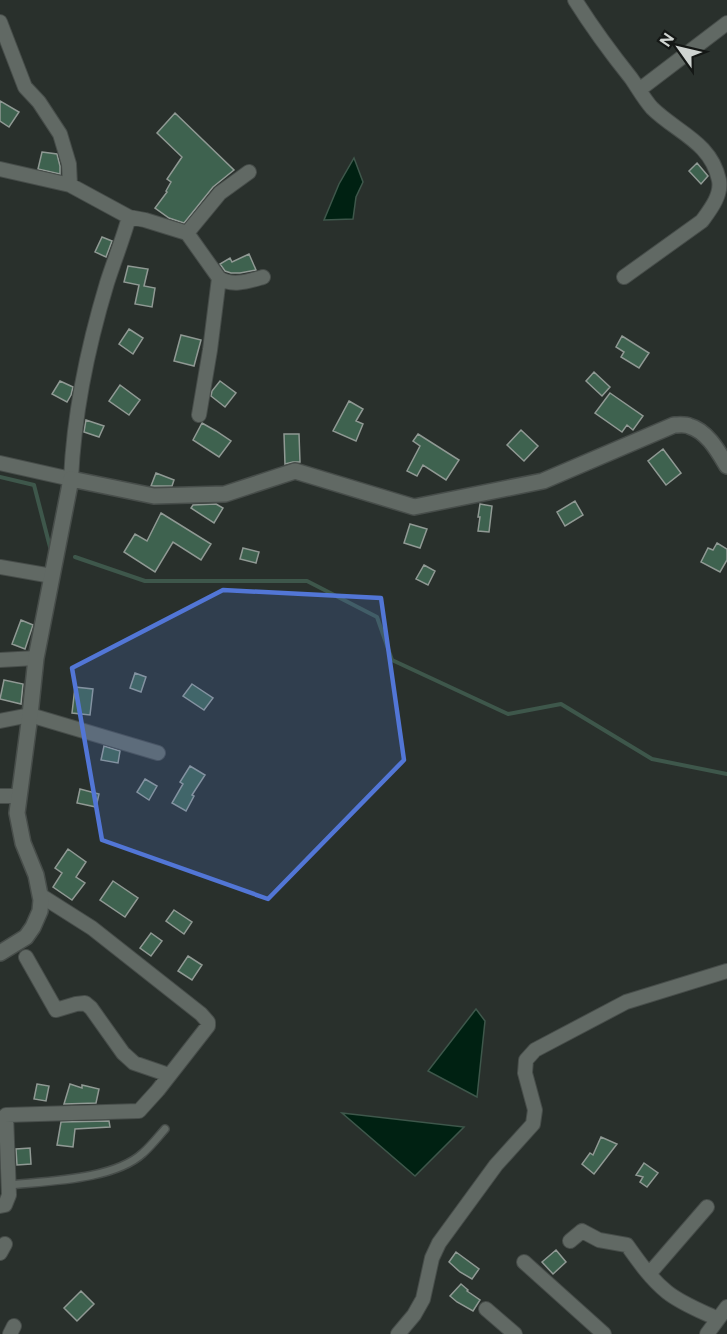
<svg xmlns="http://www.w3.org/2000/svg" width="727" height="1334" viewBox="0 0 727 1334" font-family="Figtree,sans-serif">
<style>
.water{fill:#002112;stroke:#3e574b;stroke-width:1.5}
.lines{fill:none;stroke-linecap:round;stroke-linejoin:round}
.stream{stroke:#3e574b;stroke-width:4}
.building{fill:#3e624f;stroke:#909994;stroke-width:1.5}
.service-casing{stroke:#474d4a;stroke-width:10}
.minor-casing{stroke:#474d4a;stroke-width:16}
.tertiary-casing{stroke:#474d4a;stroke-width:18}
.service{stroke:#616964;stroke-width:7}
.minor{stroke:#616964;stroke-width:14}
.tertiary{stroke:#616964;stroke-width:15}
.marked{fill:#5276d6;fill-opacity:0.2;stroke:#5276d6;stroke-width:4.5;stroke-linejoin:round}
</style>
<rect width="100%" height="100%" fill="#29302c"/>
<path class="water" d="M354,158L363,182L356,197L353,219L324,220L339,184Z
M476,1009L485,1021L477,1097L428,1071Z
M342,1113L464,1127L415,1176Z"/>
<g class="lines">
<path class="stream" d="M0,477L34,485L50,547
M75,557L145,581H307L377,617L392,660L508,714L561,704L652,759L727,774"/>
</g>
<path class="building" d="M0,101L19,112L9,127L0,121Z
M175,113L234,170L213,187L184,223L169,218L155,208L167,192L166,191L171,182L167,179L182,157L157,133Z
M42,152L57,154L60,166V174L38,169Z
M697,163L708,176L701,184L689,171Z
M102,237L112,241L106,257L95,252Z
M249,254L256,270L240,273H231L225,271L220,264L230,258L232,262Z
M128,266L148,269L144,286L155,288L152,307L135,304L139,285L124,282Z
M129,329L143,338L133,354L119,344Z
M181,335L201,340L194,366L174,361Z
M622,336L649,353L639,368L621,357L624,352L616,347Z
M594,372L610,387L602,396L586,381Z
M60,381L73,387L71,395L67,402L52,394Z
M220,381L236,393L225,407L211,396L212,391Z
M120,385L140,400L129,415L109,401Z
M610,393L643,416L633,430L627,425L622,432L595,413Z
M349,401L363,409L356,421L363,424L356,441L333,431Z
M86,420L104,426L99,437L84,432Z
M202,423L216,431L231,441L219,457L193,440Z
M521,430L538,446L524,461L507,445Z
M284,434H299L300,462H293L285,464Z
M418,434L459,460L446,480L423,465L417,476L407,471L420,446L413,441Z
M663,449L681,473L666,485L648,461Z
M156,473L174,480L172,486H151Z
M575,501L583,515L565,526L557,512Z
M216,504L223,508L214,523L191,508L193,505Z
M480,504L492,506L489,532L478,531L480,517H478Z
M161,513L211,544L201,560L173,542L155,572L124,552L135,534L147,541Z
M410,524L427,529L420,548L404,543Z
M717,543L727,549V560L720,572L701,562L708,548L713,550Z
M243,548L259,552L256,563L240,559Z
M424,565L435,571L428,585L416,579Z
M21,620L33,625L25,649L12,644Z
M135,673L146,677L141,692L130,688Z
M4,680L23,684L21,704L0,699Z
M192,684L213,698L204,710L183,696Z
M75,687L93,689L90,715L72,713Z
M104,746L120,751L118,763L101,760Z
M190,766L205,775L192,795L194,796L186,811L172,803L183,784L180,782Z
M145,779L157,786L149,800L137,792Z
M80,789L99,794L96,807L77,803Z
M68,849L86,862L76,877L85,883L72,900L53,887L62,873L55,868Z
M113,881L138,898L125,917L100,900Z
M174,910L192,922L184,934L166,921Z
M151,933L162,941L151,956L140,948Z
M188,956L202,965L192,980L178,971Z
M37,1084L49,1086L46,1101L34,1099Z
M70,1084L82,1088V1085L99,1089L96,1103L64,1104Z
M109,1121L110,1127L75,1129L73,1147L57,1145L61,1122Z
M601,1137L617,1144L594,1174L582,1164L590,1153L593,1155Z
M30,1148L31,1164L17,1165L16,1149Z
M644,1163L658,1173L647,1187L640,1182L643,1177L636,1175Z
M556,1250L566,1262L553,1274L542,1262Z
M456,1252L479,1269L472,1279L460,1272L449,1262Z
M461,1284L468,1290L467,1291L480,1300L473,1311L457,1302L450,1296Z
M81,1291L94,1304L77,1321L64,1308Z"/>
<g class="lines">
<g class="service-casing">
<path id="service" d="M9,1185C47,1181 114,1180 143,1153C151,1146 158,1137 165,1129"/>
</g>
<g class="minor-casing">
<path id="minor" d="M575,0C592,27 611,53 631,78C638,88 644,99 652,108C676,132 711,142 719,180C722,195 710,210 702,221L624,277
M0,22L25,87L39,102L60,134L69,164L70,185L0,169
M639,90L727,23
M129,217L145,220L187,233L219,278C232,287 249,281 263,277
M187,233L220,193L249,172
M199,415L210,350L219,278
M0,463L71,479C74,413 88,346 107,283C114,261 123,239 129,217L70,185
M0,567L52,576
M0,660L36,658
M0,721L30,715L158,753
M0,796H19
M26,957L56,1010L76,1004L85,1003L91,1008L123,1053L134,1063L169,1075
M0,1206L5,1205L9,1195L6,1115L139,1111L158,1090L208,1026V1022L201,1014L92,928L40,895
M570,1241L582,1231L599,1240L627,1245C639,1262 651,1279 667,1292C682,1304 701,1311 718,1319
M0,1253L5,1244
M524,1262L604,1334
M649,1274L707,1207
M486,1309L515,1334
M10,1334L14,1326
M398,1334L414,1315L423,1299L432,1258L439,1243L496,1165L533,1124L535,1110L525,1073L526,1060L535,1050L626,1002L727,971
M707,1334L727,1307"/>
</g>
<g class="tertiary-casing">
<path id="tertiary" d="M0,953L26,937L33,927L40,911L41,900L36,875L23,843L17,813L30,715L36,658L71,479L154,496L225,494L295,471L414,507L543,481L674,425C678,425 685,424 689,426C707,431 718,451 727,466"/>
</g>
<use href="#service" class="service"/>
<use href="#minor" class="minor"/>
<use href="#tertiary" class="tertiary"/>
</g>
<path class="marked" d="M223,590L381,598L404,760L268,899L102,840L72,668Z"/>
<g transform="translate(679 48) rotate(304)" stroke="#141715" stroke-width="4.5" paint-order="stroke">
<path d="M0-4.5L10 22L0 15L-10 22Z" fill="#cfd4d1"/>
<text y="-9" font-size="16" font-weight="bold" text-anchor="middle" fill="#cfd4d1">N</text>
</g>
</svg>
